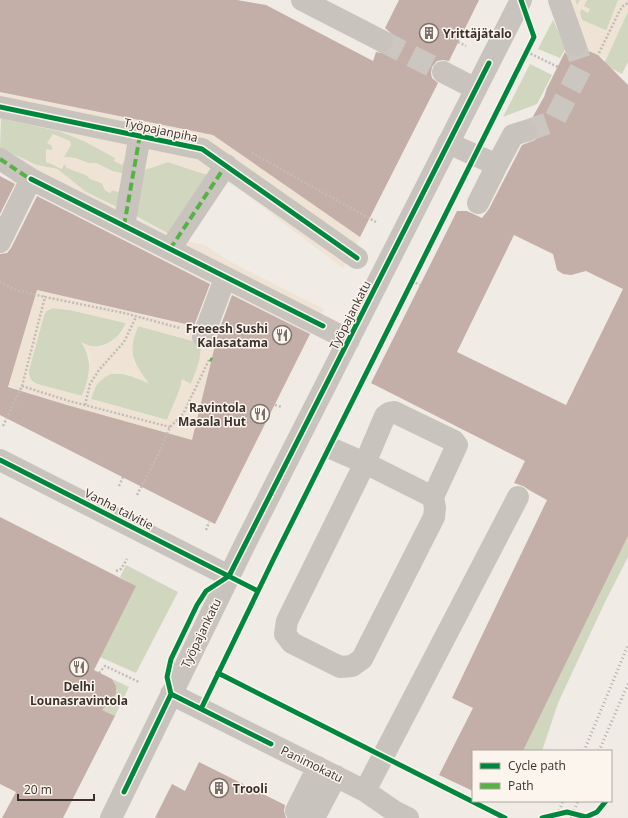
<svg xmlns="http://www.w3.org/2000/svg" width="628" height="818" viewBox="0 0 628 818" font-family="'Open Sans',sans-serif">
<style>
.green{fill:#d1d6bf}
.plaza{fill:#eee3d5;fill-rule:evenodd}
.building{fill:#c3afa7;fill-rule:evenodd}
.lines{fill:none;stroke-linecap:round;stroke-linejoin:round}
.minor-tunnel{stroke:#ccc6c0;stroke-width:22;stroke-dasharray:22 11;stroke-linecap:butt}
.path{stroke:#c2bbb6;stroke-width:2.5;stroke-dasharray:2 2;stroke-linecap:butt}
.minor{stroke:#c9c3be;stroke-width:22}
.rail{stroke:#b1aca8;stroke-width:3;stroke-dasharray:1 3;stroke-linecap:butt}
.quiet{stroke:#57b246;stroke-width:4;stroke-dasharray:8 4;stroke-linecap:butt}
.cycleway-casing{stroke:#fbf5ee;stroke-width:8}
.cycleway{stroke:#00873e;stroke-width:5}
.labels{text-anchor:middle;dominant-baseline:central;stroke-width:3;stroke-linejoin:round;paint-order:stroke}
.poi-label{font-size:12px;font-weight:bold;fill:#3b302b;stroke:#fbf5ee;text-anchor:start}
.street-label{font-size:12px;fill:#3b302b;stroke:#fbf5ee}
</style>
<rect width="100%" height="100%" fill="#f0ebe5"/>
<path class="green" d="M575,0H628V62L622,74L607,66H603L617,35L582,20Z
M553,20L566,48L560,58L538,49Z
M530,64L552,75L537,104L503,117Z
M1,118L59,131L84,141L116,158L114,161L122,165L123,162L131,166L128,175L112,171L96,163H88L75,158L63,157L71,145L53,134L48,143L52,146V150L46,162L50,163L62,169L64,164C70,170 77,171 84,174C91,177 95,181 102,183L105,190L110,193L112,190L123,193L121,209L86,192L57,169L36,165L0,148Z
M168,162L208,175L171,235L134,215L141,171Z
M53,308L70,310L126,323C122,333 112,344 100,346C94,348 87,345 82,343C93,362 90,376 82,396L37,384C30,381 29,377 29,370L44,315L46,311Z
M138,326L193,341C194,341 198,343 199,344C206,351 194,376 191,384L182,380L180,389L167,420L91,399C100,364 123,372 148,383C133,361 127,353 138,326Z
M628,536V557L605,602L558,703L542,751H523Z
M126,565L178,592L136,673L100,657L135,586L120,577Z
M112,679L129,687L115,716L79,700L115,694L116,686Z"/>
<path class="plaza" d="M567,0H575L577,5L580,0H587L584,6L590,9L588,13L581,9L580,13L582,20L606,31L618,0H628V12L606,59L584,49Z
M0,92L202,133L205,119L360,237L343,268L235,186L217,178L168,162L141,171L123,162L122,165L114,161L115,158L84,141L59,131L0,118Z
M53,134L70,141L71,145L64,157L75,158L88,163H96L112,171L128,175L123,193L112,190L110,193L105,190L102,183L90,179L86,175L67,168L64,164L62,169L58,166L46,162V149L52,150V146L47,143Z
M20,157L36,165L57,169L86,192L181,240L205,245L229,261L324,309L311,334L10,181Z
M27,288L218,332L187,465L67,405L8,386L32,308ZM53,308L70,310L126,323L124,329L118,336L108,343L100,347L90,346L81,342L86,350L90,360L87,384L82,396L37,384L32,381L29,377V370L44,315L46,311ZM138,326L193,341L198,343L201,348L199,362L191,384L182,379L180,389L167,420L91,399L96,385L105,377L111,374L119,373L130,375L139,378L149,384L135,364L133,357L132,344Z"/>
<path class="building" d="M0,0H237L266,5L373,61L376,52L382,53L388,52L393,46L394,41L393,35L385,28L399,0H479L449,61L443,60L437,61L432,67L431,73L432,78L438,83L360,237L213,135L0,92Z
M586,50L598,55L628,85V536L523,751H473V791L439,775L473,708L452,698L547,500L529,490L523,486L514,483L525,461L371,383L457,211H467L482,218L489,209L522,145L535,140L538,134V127L535,122L531,120L544,97L547,88L565,52L567,55L572,57H579L584,53ZM514,235L553,254L557,270L563,274L571,275L586,271L623,289L566,405L457,352Z
M0,176L15,184L0,214Z
M37,196L210,284L194,326L37,290L8,387L67,405L192,440L218,333L232,295L310,334L215,524L0,415V254L7,253L11,248Z
M0,517L136,586L94,670L112,679L116,686V694L102,710L115,716L63,818H2L16,792L0,784Z
M199,762L285,805L284,811L286,818H155L172,784L185,791Z"/>
<g class="lines">
<path class="minor-tunnel" d="M382,41L443,72
M526,131L554,121L582,66L575,45"/>
<path class="path" d="M458,42L466,46
M527,52L558,67
M599,53L620,10L623,6L628,3
M252,153L376,222
M412,281L420,285
M0,282L16,290L45,297
M22,386L69,401L170,427
M85,405L90,384L99,370L124,342L136,317
M275,405L282,407
M3,426L22,386L45,297L124,313L180,328
M119,486L123,477
M137,495L158,455L170,427L183,414L209,360
M206,530L209,522
M116,571L121,569L127,559
M99,673L105,666L139,682"/>
<path class="minor" d="M302,0L382,41
M559,0L575,45
M443,72L476,89
M0,107L202,149L357,258
M448,143L497,165L513,135L526,131
M0,159L31,179L349,340
M478,203L497,165
M124,226L140,135
M0,242L31,179
M170,249L226,165
M203,337L221,289L227,278
M335,450L365,463L287,621L285,634L292,643L340,667L352,666L362,659L434,517L435,508L433,497L457,445L454,441L394,412L389,413L385,416L365,463L433,497
M0,460L229,576
M171,694L365,791L394,811L408,818
M365,791L518,497
M296,811L318,767
M111,818L245,544L521,0
M314,818L336,776"/>
<path class="rail" d="M584,751L628,645
M599,751L628,684
M556,818L563,801
M571,818L578,801"/>
<path class="quiet" d="M0,159L33,181
M124,226L140,135
M170,249L226,165
M210,359L212,360"/>
<g class="cycleway-casing">
<path id="cycleway" d="M0,107L202,149L357,258
M31,179L323,326
M0,460L258,591
M229,576L489,63
M218,673L505,818
M171,694L167,677L171,659L197,605L206,591L229,576
M171,694L271,744
M201,709L274,558L534,37L521,0
M124,792L171,694
M542,818L567,812L586,817L597,812L606,801"/>
</g>
<use href="#cycleway" class="cycleway"/>
</g>
<defs>
<g id="building-ring" transform="scale(1)"><circle r="9.5" fill="#fbf5ee" stroke="#7a716c" stroke-width="1.5"/><path d="M-4-6H4V6H1V3H-1V6H-4ZM-2.5-4.3h1.7v1.8h-1.7ZM.8-4.3h1.7v1.8H.8ZM-2.5-1h1.7V.8h-1.7ZM.8-1h1.7V.8H.8Z" fill="#7a716c"/></g>
<g id="restaurant-ring" transform="scale(1)"><circle r="9.5" fill="#fbf5ee" stroke="#7a716c" stroke-width="1.5"/><path d="M-5-6h1v4h1v-4h1v4h1v-4h1v5L-1.5 .5V6h-2V.5L-5-1ZM5-6V6H3V1.5H1.5Q1.5-4 5-6Z" fill="#7a716c"/></g>
</defs>
<g fill-rule="evenodd">
<use href="#building-ring" x="429" y="33"/>
<use href="#restaurant-ring" x="282" y="335"/>
<use href="#restaurant-ring" x="260" y="414"/>
<use href="#restaurant-ring" x="79" y="667"/>
<use href="#building-ring" x="219" y="788"/>
</g>
<g class="labels">
<g class="poi-label">
<text x="443" y="33">Yrittäjätalo</text>
<text x="268" y="328" text-anchor="end">Freeesh Sushi<tspan x="268" dy="14">Kalasatama</tspan></text>
<text x="246" y="407" text-anchor="end">Ravintola<tspan x="246" dy="14">Masala Hut</tspan></text>
<text x="79" y="686" text-anchor="middle">Delhi<tspan x="79" dy="14">Lounasravintola</tspan></text>
<text x="233" y="788">Trooli</text>
</g>
<g class="street-label">
<text transform="translate(161 130) rotate(12)">Työpajanpiha</text>
<text transform="translate(350 315) rotate(-63)">Työpajankatu</text>
<text transform="translate(119 509) rotate(27)">Vanha talvitie</text>
<text transform="translate(201 633) rotate(-64)">Työpajankatu</text>
<text transform="translate(312 764) rotate(26)">Panimokatu</text>
</g>
</g>
<rect x="472" y="750" width="140" height="52" fill="#fbf5ee" stroke="#aea6a0"/>
<rect x="480" y="763" width="20" height="6" fill="#00873e" stroke="#aea6a0"/>
<text x="508" y="770" font-size="12" fill="#3b302b">Cycle path</text>
<rect x="480" y="783" width="20" height="6" fill="#57b246" stroke="#aea6a0"/>
<text x="508" y="790" font-size="12" fill="#3b302b">Path</text>
<path d="M18 794v6h76v-6" fill="none" stroke="#3b302b" stroke-width="2"/>
<text x="24" y="794" font-size="12" fill="#3b302b" stroke="#fbf5ee" stroke-width="3" paint-order="stroke">20 m</text>
</svg>
